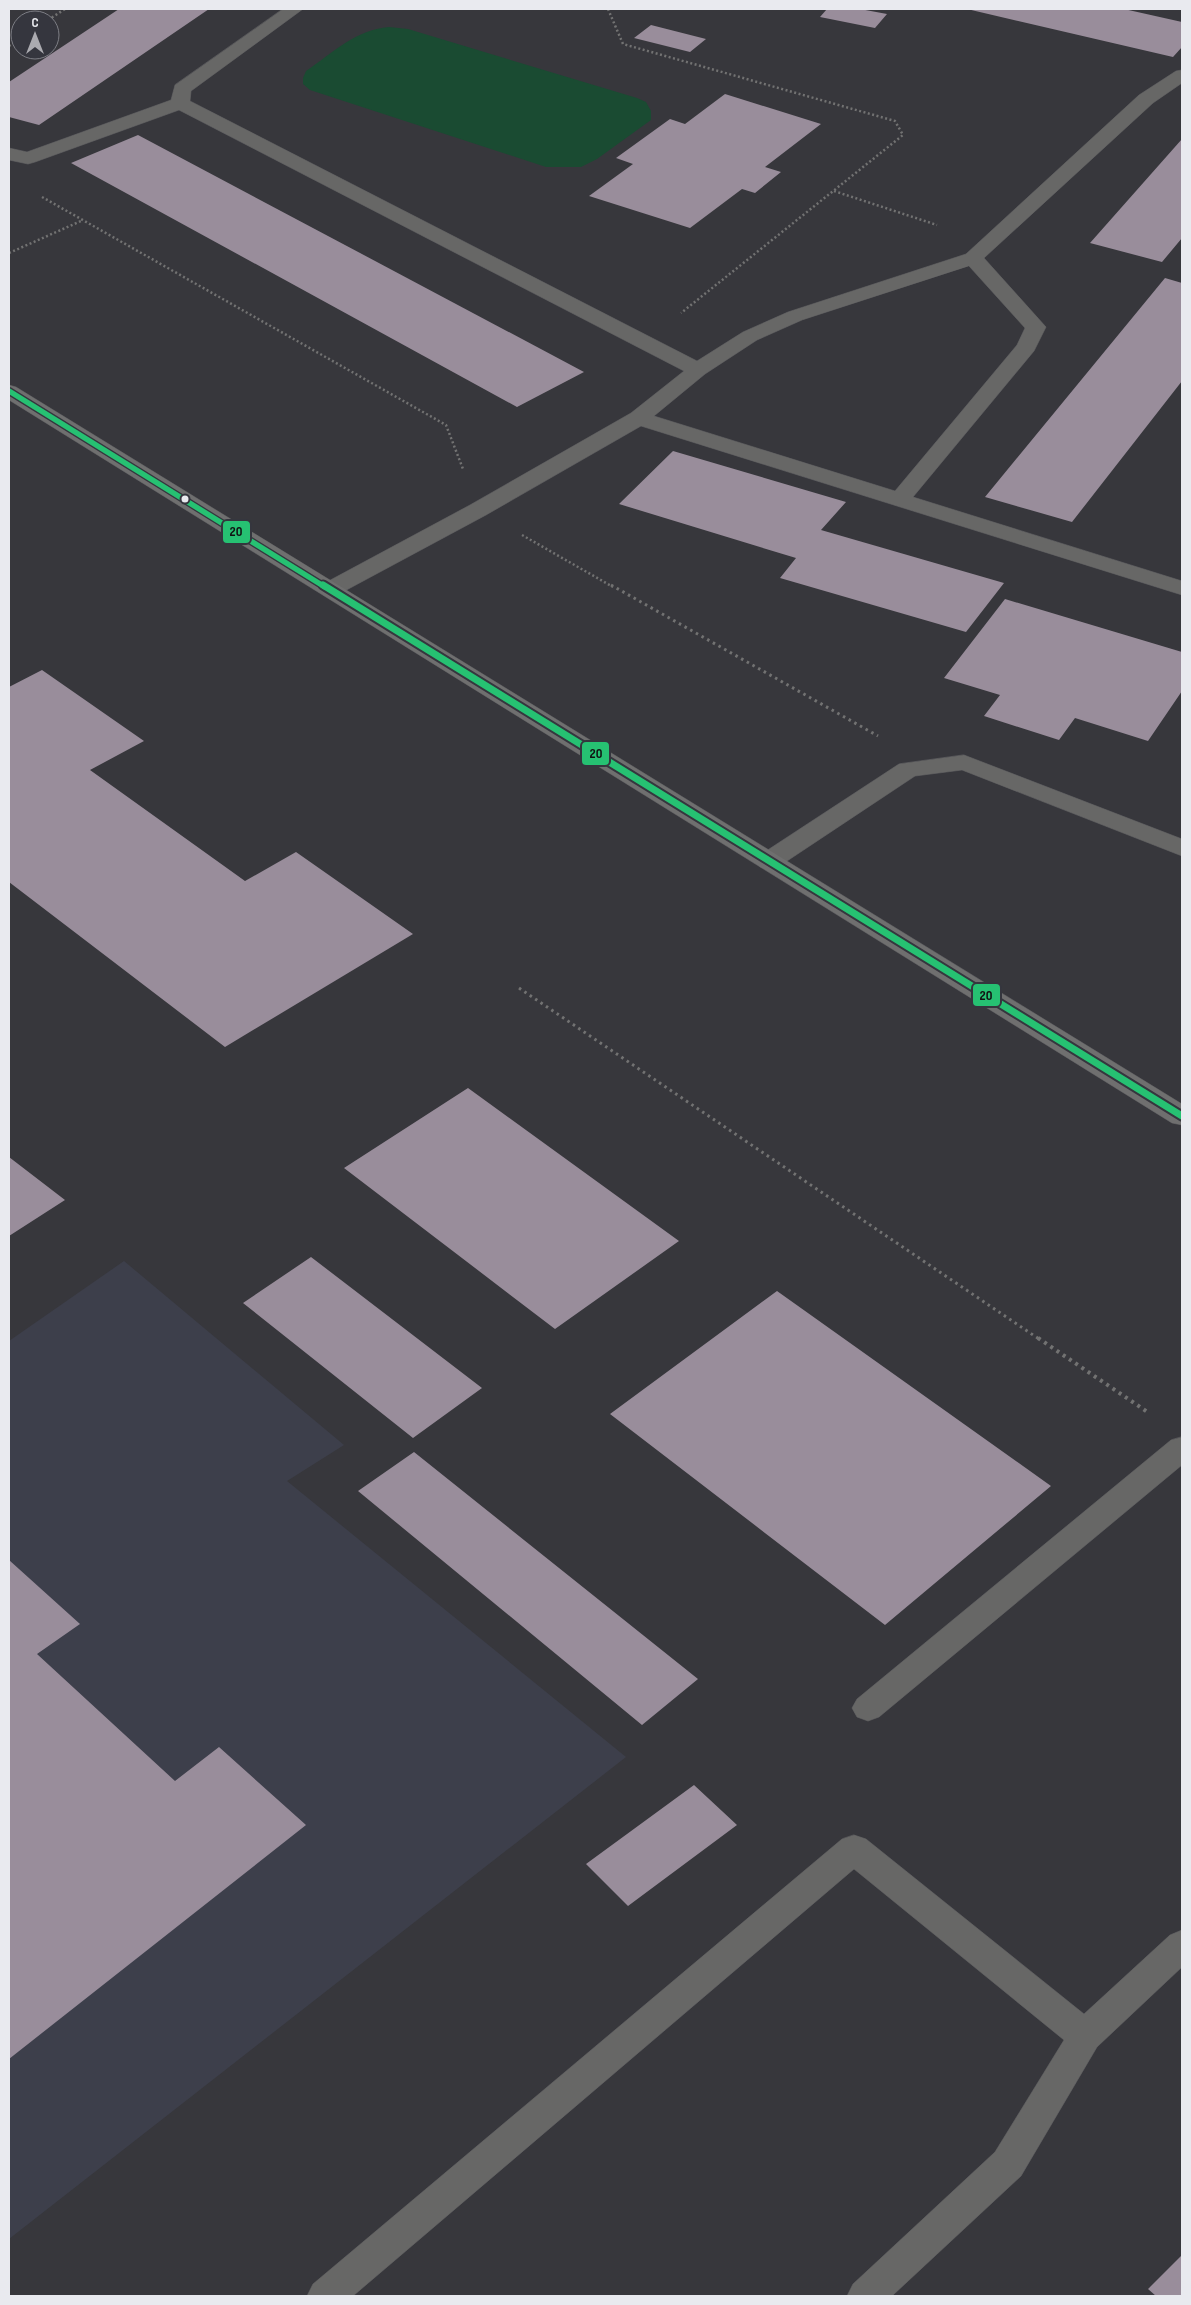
<svg xmlns="http://www.w3.org/2000/svg" width="1191" height="2305" viewBox="0 0 1191 2305" font-family="'Sofia Sans Condensed',sans-serif">
<style>
.built{fill:#3d3f4b}
.green{fill:#1a4b32}
.building{fill:#998d9b}
.lines{fill:none;stroke-linecap:round;stroke-linejoin:round}
.service-casing{stroke:#545458;stroke-width:1}
.primary-casing{stroke:#545458;stroke-width:1}
.path-far2{stroke:#727272;stroke-width:2.5;stroke-dasharray:2 2.5;stroke-linecap:butt}
.path-far1{stroke:#727272;stroke-width:3;stroke-dasharray:2.5 4;stroke-linecap:butt}
.path{stroke:#727272;stroke-width:4;stroke-dasharray:3 4.5;stroke-linecap:butt}
.service{fill:#676766;fill-rule:evenodd}
.primary{fill:#6f6f6f;fill-rule:evenodd}
.bus-1-far1-casing{stroke:#35363e;stroke-width:8}
.bus-1-casing{stroke:#35363e;stroke-width:11}
.bus-1-far1{stroke:#26c172;stroke-width:5.5}
.bus-1{stroke:#26c172;stroke-width:7}
.bus-dot{fill:#e9eaef;stroke:#35363e;stroke-width:2}
.line-badge{stroke:#35363e;stroke-width:2}
.pale-badge-label{font-size:14px;text-anchor:middle;font-weight:bold;fill:#111}
</style>
<rect width="100%" height="100%" fill="#37373c"/>
<path class="built" d="M124,1261L344,1445L287,1481L626,1757L9,2239V1341Z"/>
<path class="green" d="M389,27L408,29L637,98L646,102L651,111V120L597,159L581,167H546L310,90L303,84V78L306,71C334,52 355,30 389,27Z"/>
<path class="building" d="M119,9H209L39,125L9,117V82Z
M827,9H860L887,14L875,28L820,17Z
M967,9H1124L1182,22V47L1173,57Z
M651,25L706,39L690,52L634,38Z
M725,94L821,124L765,167L781,172L755,193L742,189L690,228L589,196L633,164L616,158L670,119L685,124Z
M138,135L584,372L517,407L71,163Z
M1182,139V238L1162,262L1090,243Z
M1165,278L1182,283V381L1072,522L985,497Z
M673,451L846,502L821,530L1004,583L966,632L780,578L796,558L619,504Z
M1005,599L1182,652V691L1148,741L1075,718L1059,740L984,716L1000,695L944,678Z
M42,670L144,741L90,770L245,881L296,852L413,934L225,1047L9,882V687Z
M468,1088L679,1241L555,1329L344,1168Z
M9,1157L65,1200L9,1236Z
M311,1257L482,1388L413,1438L243,1303Z
M777,1291L1051,1486L885,1625L610,1414Z
M414,1452L698,1679L642,1725L358,1491Z
M9,1560L80,1624L37,1654L175,1781L219,1747L306,1825L9,2059Z
M694,1785L737,1825L628,1906L586,1864Z
M1182,2255V2296H1156L1148,2289Z"/>
<g class="lines">
<g class="service-casing">
<path id="service" d="M283,9H303L191,91L190,101L697,361L743,332L788,312L966,254L1139,95L1176,71L1182,70V83L1153,103L984,258L1046,327L1034,351L913,497L1182,581V595L641,426L486,515L339,594L331,596L323,594L320,589L323,584L470,505L631,413L684,371L179,110L35,162L28,164L9,160V148L27,152L171,100L175,85ZM969,266L1025,328L1017,345L895,491L654,416L705,374L757,340L802,320Z
M964,755L1182,839V856L962,770L915,776L778,867L769,869L760,867L756,861L760,855L899,764Z
M1182,1437V1465L879,1717L868,1721L857,1717L852,1708L857,1699L1171,1440Z
M854,1835L866,1839L1084,2014L1170,1935L1182,1930V1967L1097,2047L1021,2176L892,2296H847L853,2284L995,2152L1064,2040L854,1869L353,2296H307L313,2284L842,1839Z"/>
</g>
<g class="primary-casing">
<path id="primary" d="M9,385L16,387L1182,1104V1125L1172,1123L9,400Z"/>
</g>
<path class="path-far2" d="M608,9L623,44L895,121L903,135L681,313
M48,20L65,9
M9,46L20,39
M834,191L937,225
M42,197L446,425L463,469
M9,253L81,221
M522,535L613,587"/>
<path class="path-far1" d="M611,585L878,736
M519,988L1039,1339"/>
<path class="path" d="M1038,1338L1149,1413"/>
<use href="#service" class="service"/>
<use href="#primary" class="primary"/>
<g class="bus-1-far1-casing">
<path id="bus-1-far1" d="M9,391L325,587"/>
</g>
<g class="bus-1-casing">
<path id="bus-1" d="M323,585L1182,1116"/>
</g>
<use href="#bus-1-far1" class="bus-1-far1"/>
<use href="#bus-1" class="bus-1"/>
</g>
<circle class="bus-dot" cx="185" cy="499" r="4.5"/>
<g class="line-badge">
<rect x="222" y="520" width="29" height="24" rx="5" fill="#26c172"/>
<rect x="581" y="741" width="29" height="25" rx="5" fill="#26c172"/>
<rect x="972" y="983" width="29" height="24" rx="5" fill="#26c172"/>
</g>
<g class="pale-badge-label">
<text x="236" y="536">20</text>
<text x="596" y="758">20</text>
<text x="986" y="1000">20</text>
</g>
<rect width="1191" height="2305" fill="none" stroke="#e9eaef" stroke-width="20"/>
<g transform="translate(35 35)"><circle r="24" fill="#35363e" stroke="#7d7e85"/>
<path d="M0-4L9 19L0 12L-9 19Z" fill="#ababb0"/>
<text y="-8" font-size="14" font-weight="bold" text-anchor="middle" fill="#e9eaef">С</text>
</g>
</svg>
